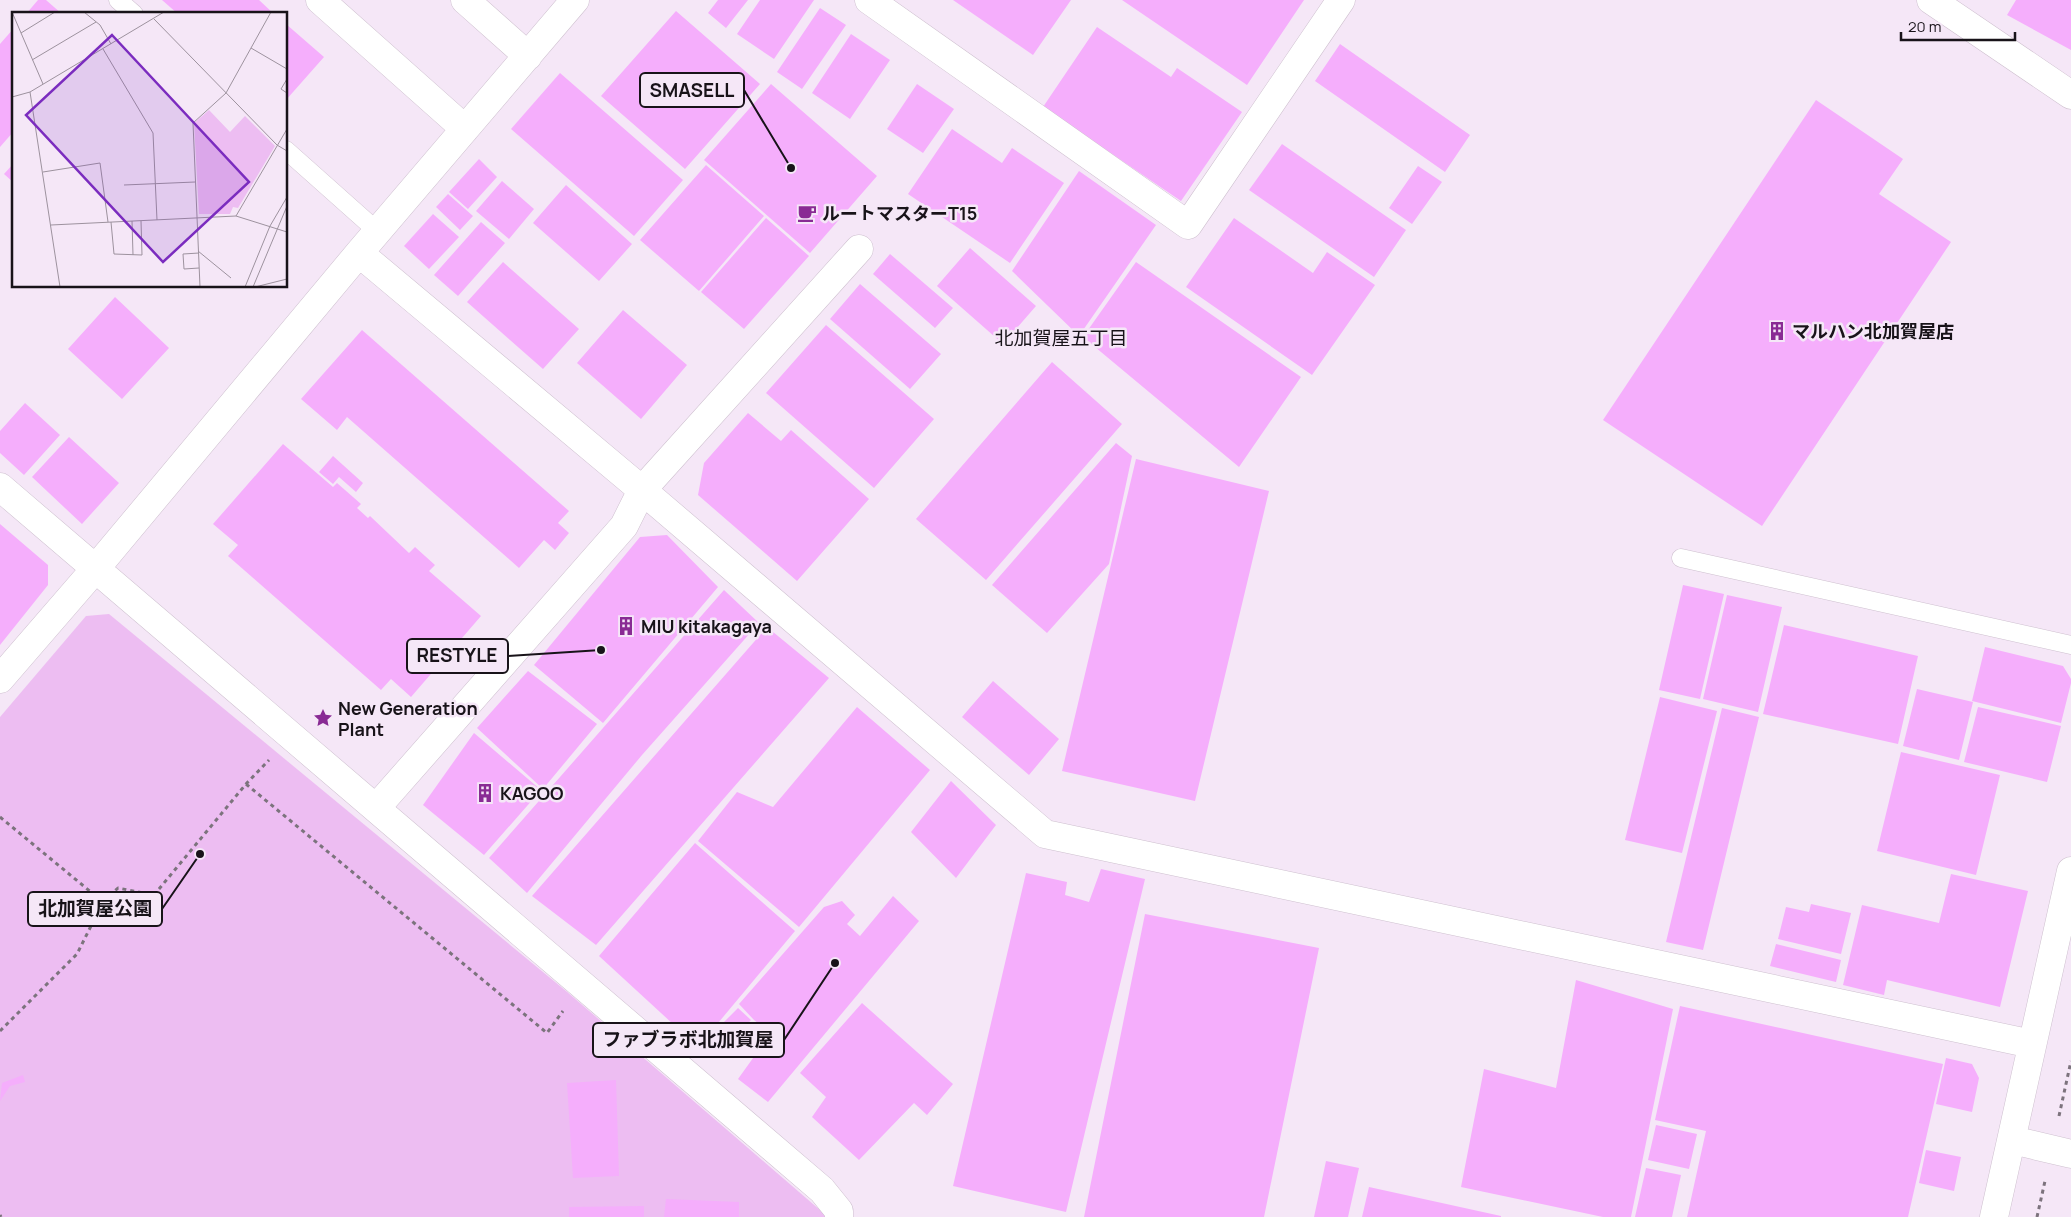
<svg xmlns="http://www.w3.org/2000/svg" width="2071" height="1217" viewBox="0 0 2071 1217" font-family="Manrope,'Noto Sans JP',sans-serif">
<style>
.green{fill:#edbdf2}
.building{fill:#f5aefc}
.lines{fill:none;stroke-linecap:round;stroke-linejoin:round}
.service-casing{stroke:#cec0cf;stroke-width:19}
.minor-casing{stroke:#cec0cf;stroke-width:29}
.path{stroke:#7c737d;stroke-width:3;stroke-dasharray:4 4;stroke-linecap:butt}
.service{stroke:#fff;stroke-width:18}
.minor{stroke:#fff;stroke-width:28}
.labels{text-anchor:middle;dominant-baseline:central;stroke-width:5;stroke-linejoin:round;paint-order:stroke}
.poi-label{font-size:18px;font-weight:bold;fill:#181319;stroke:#f5e7f7;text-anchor:start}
.neighbourhood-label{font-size:19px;fill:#181319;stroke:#f5e7f7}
.inset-road{fill:none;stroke:#9d929e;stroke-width:1}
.view{fill:#7b2cbf;fill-opacity:0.15;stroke:#7b2cbf;stroke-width:2.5}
.inset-edge{fill:none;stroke:#181319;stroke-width:2.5}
.leader{fill:none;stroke:#181319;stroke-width:2}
.callout-dot{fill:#181319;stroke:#f5e7f7;stroke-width:2}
.callout{fill:#f5e7f7;stroke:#181319;stroke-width:2}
.callout-label{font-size:19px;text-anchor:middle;font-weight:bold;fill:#181319}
</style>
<rect width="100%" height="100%" fill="#f5e7f7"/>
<path class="green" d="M109,614L566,991L828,1217H0V717L86,616Z"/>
<path class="building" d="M38,0H46L62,14H26Z
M162,0H259L274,14H178Z
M718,0H748L726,28L708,13Z
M760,0H814L774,59L737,34Z
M953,0H1071L1033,55Z
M1122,0H1304L1247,85Z
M2016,0H2071V50L2007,15Z
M820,8L846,25L802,89L777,72Z
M676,11L760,84L685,169L601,96Z
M286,24L324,57L286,100Z
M1097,27L1171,77L1177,68L1242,112L1181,201L1043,107Z
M14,28V131L0,147V44Z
M851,34L890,60L850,119L812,93Z
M1340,44L1470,135L1445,172L1315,81Z
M560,73L683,180L634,236L511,129Z
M771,84L877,176L810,253L704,160Z
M917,84L954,109L923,153L887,129Z
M1816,100L1903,159L1879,194L1951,242L1762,526L1603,420Z
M952,129L1002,163L1012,148L1064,183L1010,263L908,194Z
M1282,144L1406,230L1374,277L1249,190Z
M479,159L497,177L468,209L449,192Z
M14,163V183L4,174Z
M706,165L764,216L699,291L640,240Z
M1418,166L1442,182L1412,224L1389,208Z
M1079,171L1156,225L1079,336L1012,271Z
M502,181L534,209L509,239L476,211Z
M566,185L632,244L599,281L533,223Z
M448,194L473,216L460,230L436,207Z
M433,214L459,237L429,269L404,246Z
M766,218L809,256L744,329L701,292Z
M1234,218L1313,273L1327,252L1375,285L1312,375L1186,287Z
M481,222L505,243L458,296L434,275Z
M970,248L1036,306L1003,344L937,286Z
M890,254L953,308L935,328L873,274Z
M503,262L579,329L543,369L467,302Z
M1136,262L1301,377L1239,467L1083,337Z
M860,284L941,354L910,389L830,319Z
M115,297L169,348L122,399L68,349Z
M623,310L687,365L641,419L577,363Z
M826,325L934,419L874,488L766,393Z
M362,330L569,511L558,523L569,533L555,550L544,540L519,568L347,417L337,430L301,399Z
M1052,362L1122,424L986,580L916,519Z
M25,403L60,435L24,475L0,453V431Z
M748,413L781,441L791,430L869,499L797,581L698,495L704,463Z
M69,437L119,483L82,524L32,477Z
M1116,443L1132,456L1109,564L1047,633L992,585Z
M283,444L333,487L337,483L361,504L357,508L368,518L370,516L409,553L415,547L435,565L429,571L481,616L411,697L391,679L381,690L228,556L238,545L213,524Z
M333,456L363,483L356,492L339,477L333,484L319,472Z
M1136,459L1269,491L1195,801L1062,771Z
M0,524L48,565V585L0,645Z
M667,535L718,587L603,723L534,665L640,537Z
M1683,585L1724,594L1700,699L1659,690Z
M724,590L759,623L642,755L527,893L489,858Z
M1727,595L1782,607L1758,712L1703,699Z
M1784,625L1918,656L1898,744L1763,714Z
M767,627L829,678L596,945L532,896Z
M1985,647L2063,666L2071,679V683L2061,723L1972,701Z
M528,671L597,724L543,789L477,728Z
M993,681L1059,739L1029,775L962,717Z
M1917,689L1973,702L1959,760L1903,746Z
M1660,697L1717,711L1682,853L1625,840Z
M857,707L930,770L799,927L698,841L737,792L773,807Z
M1978,707L2061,726L2047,782L1964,762Z
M1722,708L1759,717L1703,950L1666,942Z
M474,733L541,790L484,855L423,805Z
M1901,752L2000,775L1976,875L1877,851Z
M951,781L996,825L956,878L911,832Z
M695,843L795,931L698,1047L599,956Z
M1101,869L1145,879L1066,1212L953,1186L1026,873L1067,882L1065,895L1089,902Z
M1951,874L2028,891L2000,1007L1887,980L1884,995L1843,985L1862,905L1939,923Z
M893,896L919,921L768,1102L738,1079L771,1033L754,1020L739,1004L824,907L842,901L855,915L847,924L860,936Z
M1811,904L1851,913L1841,954L1778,939L1786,907L1809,912Z
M1145,914L1319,948L1264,1217H1084Z
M1776,944L1841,960L1836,982L1770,966Z
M1576,980L1673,1009L1631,1217H1603L1461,1187L1484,1069L1556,1088Z
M862,1003L953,1084L927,1115L914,1103L859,1160L812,1117L826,1097L800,1073Z
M1680,1006L1943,1064L1908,1217H1687L1706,1131L1655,1120Z
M738,1008L751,1020L727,1046L714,1032Z
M1946,1058L1972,1064L1979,1078L1972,1112L1936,1104Z
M23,1075L25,1082L10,1086L0,1101L2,1083Z
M616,1080L619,1176L573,1178L567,1083Z
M1656,1125L1697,1134L1689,1169L1648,1160Z
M1926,1150L1961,1157L1954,1191L1919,1183Z
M1326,1161L1359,1168L1348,1217H1314Z
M1646,1168L1681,1175L1672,1217H1635Z
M1369,1187L1501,1216V1217H1362Z
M666,1199L739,1202V1217H664Z
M644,1206V1217H569V1207Z"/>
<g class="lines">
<g class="service-casing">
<path id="service" d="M118,0L134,14
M286,150L377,231
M1681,558L2071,645"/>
</g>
<g class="minor-casing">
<path id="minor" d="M320,0L465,129
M465,0L528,56
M869,0L1188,225L1341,0
M1931,0L2071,95
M359,253L642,490L1045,834L2032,1044
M0,487L822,1190L839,1211V1217
M0,679L96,568L359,253L575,0
M376,808L624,526L642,490L859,249
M2012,1140L2071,1154
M1994,1217L2071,871"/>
</g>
<path class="path" d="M246,784L547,1033L563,1011
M0,817L103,902
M0,1031L77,954L103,902L118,888L154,895L246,784L269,760
M2059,1116L2071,1061
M0,1215L1,1217
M2037,1217L2045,1181"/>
<use href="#service" class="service"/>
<use href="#minor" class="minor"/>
</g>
<defs>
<g id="cafe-bare" transform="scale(1.5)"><path d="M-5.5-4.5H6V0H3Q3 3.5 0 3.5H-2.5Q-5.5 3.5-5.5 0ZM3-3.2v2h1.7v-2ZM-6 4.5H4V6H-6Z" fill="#892a94" stroke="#f5e7f7" stroke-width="2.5" paint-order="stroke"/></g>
<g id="building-bare" transform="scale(1.5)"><path d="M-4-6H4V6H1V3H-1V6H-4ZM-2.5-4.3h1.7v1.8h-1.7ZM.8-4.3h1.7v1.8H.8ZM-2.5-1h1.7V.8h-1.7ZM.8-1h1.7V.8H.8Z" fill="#892a94" stroke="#f5e7f7" stroke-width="2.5" paint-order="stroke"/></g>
<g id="sight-bare" transform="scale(1.5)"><path d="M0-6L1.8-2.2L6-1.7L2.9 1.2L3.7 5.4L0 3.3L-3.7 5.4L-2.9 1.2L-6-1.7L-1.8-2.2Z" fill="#892a94" stroke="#f5e7f7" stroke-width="2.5" paint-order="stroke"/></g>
</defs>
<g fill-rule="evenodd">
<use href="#cafe-bare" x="807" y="213"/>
<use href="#building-bare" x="1777" y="331"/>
<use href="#building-bare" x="626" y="626"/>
<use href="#sight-bare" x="323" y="718"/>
<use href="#building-bare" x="485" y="793"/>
</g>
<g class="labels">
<g class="poi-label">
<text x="822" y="213">ルートマスターT15</text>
<text x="1792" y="331">マルハン北加賀屋店</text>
<text x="641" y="626">MIU kitakagaya</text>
<text x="338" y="708">New Generation<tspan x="338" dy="21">Plant</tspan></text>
<text x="500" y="793">KAGOO</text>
</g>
<g class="neighbourhood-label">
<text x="1061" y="338">北加賀屋五丁目</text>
</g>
</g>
<g transform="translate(12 12)">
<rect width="275" height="275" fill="#f5e7f7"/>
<path d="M197,98L218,120L233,104L263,134L226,196L221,195L218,202H187L182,111Z" fill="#edbdf2"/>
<path class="inset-road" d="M0,0L31,72M72,0L88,13L99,32M142,7L265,133L275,139M9,21L43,0M239,36L275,57M91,37L141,121L145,208M20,48L84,10M275,67L269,77L275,81M18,80L48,275M0,85L18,80L152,0M31,160L88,151L96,210M112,173L183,170M224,204L275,117M120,209L121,243M99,210L102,242L130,243L129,209M39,213L224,204L275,220M186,239L219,266M187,241L171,242L172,257L187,256M188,275L181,111L214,81L259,0M233,275L258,214L275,185M241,275L275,194M243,275L275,267"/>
<path class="view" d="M100,23L237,170L151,250L14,103Z"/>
<rect width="275" height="275" class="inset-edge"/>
</g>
<path class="leader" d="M791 168L744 90M601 650L508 656M200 854L162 909M835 963L784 1040"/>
<g class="callout-dot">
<circle cx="791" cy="168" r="5"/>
<circle cx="601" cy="650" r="5"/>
<circle cx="200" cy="854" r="5"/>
<circle cx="835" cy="963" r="5"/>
</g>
<g class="callout">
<rect x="640" y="73" width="104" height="34" rx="5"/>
<rect x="407" y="639" width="101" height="34" rx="5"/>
<rect x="28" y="892" width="134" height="34" rx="5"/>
<rect x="593" y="1023" width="191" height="34" rx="5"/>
</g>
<g class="callout-label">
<text x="692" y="97">SMASELL</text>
<text x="457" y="662">RESTYLE</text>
<text x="95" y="915">北加賀屋公園</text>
<text x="688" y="1046">ファブラボ北加賀屋</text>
</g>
<path d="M1901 32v8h114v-8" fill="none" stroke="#181319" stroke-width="2.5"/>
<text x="1908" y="32" font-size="15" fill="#181319" stroke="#f5e7f7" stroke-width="4" paint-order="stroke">20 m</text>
</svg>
